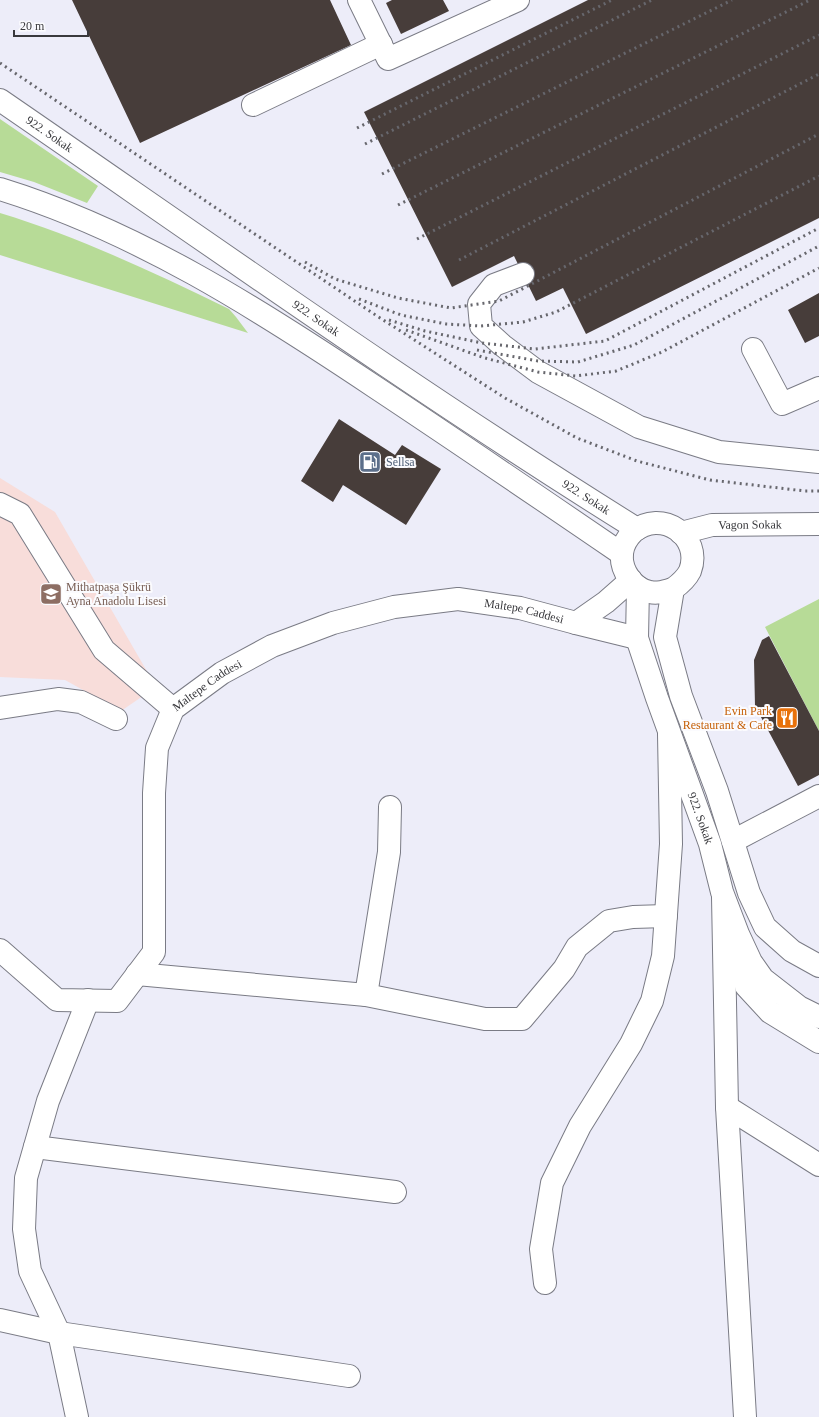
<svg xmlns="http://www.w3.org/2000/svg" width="819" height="1417" viewBox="0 0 819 1417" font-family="Georgia,serif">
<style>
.education{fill:#f8ddda}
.green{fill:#b7db97}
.building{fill:#473d3a}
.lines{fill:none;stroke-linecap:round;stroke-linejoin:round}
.minor-casing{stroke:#7a7b85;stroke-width:24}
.major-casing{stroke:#7a7b85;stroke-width:24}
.minor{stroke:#fff;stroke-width:22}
.major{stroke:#fff;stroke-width:22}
.rail{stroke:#67676d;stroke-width:3;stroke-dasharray:2 4;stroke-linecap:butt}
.labels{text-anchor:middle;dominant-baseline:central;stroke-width:4;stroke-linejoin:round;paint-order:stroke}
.street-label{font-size:12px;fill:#39393d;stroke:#fbfbfe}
.service-label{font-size:12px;fill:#4e5e75;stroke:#fbfbfe;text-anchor:start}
.education-label{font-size:12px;fill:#785e54;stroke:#fbfbfe;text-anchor:start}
.food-label{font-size:12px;fill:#c56008;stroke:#fbfbfe;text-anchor:end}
</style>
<rect width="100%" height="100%" fill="#ededf9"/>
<path class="education" d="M0,478L55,512L156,687L121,711L65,680L0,677Z"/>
<path class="green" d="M0,119L98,186L87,203L34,182L0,172Z
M0,213C79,237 155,273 229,309L236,317L248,333L0,255Z
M819,599V731L765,627Z"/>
<path class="building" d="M72,0H330L351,45L140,143Z
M392,0H443L449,11L401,34L386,3Z
M588,0H819V218L586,334L563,288L536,301L514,256L452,287L364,112Z
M819,293V336L805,343L788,310Z
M339,419L395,455L402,445L441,469L406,525L343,485L333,502L301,481Z
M769,636L819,731V775L798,786L755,706L754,660L762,640Z"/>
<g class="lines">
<g class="minor-casing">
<g id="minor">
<path d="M359,0L388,59L518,0"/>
<path d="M253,105L381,44"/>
<path d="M523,274L494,285L479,304L481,326L502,345L538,372L639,427L719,452L819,462"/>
<path d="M753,349L782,404L819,388"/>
<path d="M0,504L20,514L104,650L173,709"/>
<path d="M576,623L637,638"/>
<path d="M0,708L58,699L81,702L116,719"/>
<path d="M733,841L819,796"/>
<path d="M723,897L727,1107L745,1417"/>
<path id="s1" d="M0,950L57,1000L117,1001L154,952V793L157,748L173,709L222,673L272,646L333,623L394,607L458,599L520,608L576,623L606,602L631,580"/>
<path d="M137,974L366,995L485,1019H522L564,969L577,947L609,921L633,917L666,916"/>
<path d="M366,995L389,852L390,807"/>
<path d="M727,1107L819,1165"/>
<path d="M35,1147L395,1192"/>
<path d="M545,1283L541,1249L552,1183L580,1126L631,1044L652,1001L663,956L671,844L669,734"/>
<path d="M0,1320L59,1333L349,1376"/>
<path d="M77,1417L59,1333L30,1271L24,1229L26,1178L48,1101L88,1000"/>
</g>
</g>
<g class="major-casing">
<g id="major">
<path id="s2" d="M0,100C211,245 420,394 637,529"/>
<path d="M0,189C136,231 257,308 375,387C458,442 540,498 622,554"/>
<path id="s3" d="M681,533L712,525L819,524"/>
<path id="s4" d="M638,587L637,638L657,698L710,844L722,892L738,934L751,962L763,979L799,1007L819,1017"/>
<path d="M673,589C665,591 658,594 650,592C633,589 620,570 622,553C623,545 627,538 633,532C661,508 703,536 690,571C686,579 680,584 673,589L665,637L681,696L717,791L749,893L765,927L792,951L819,966"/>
<path d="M742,951L746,986L770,1012L819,1042"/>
</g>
</g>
<use href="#minor" class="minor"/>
<use href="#major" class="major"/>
<path class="rail" d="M0,63L377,316L505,398L577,438L637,461L710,480L805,491H819
M357,128L612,0
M365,144L652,0
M382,174L732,0
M398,205L810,0
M417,239L819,35
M459,260L819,74
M305,262L335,279L398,298L451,308L499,301L819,134
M359,299L401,315L446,324L481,326L523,322L556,312L819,176
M389,320L425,331L482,343L535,349L605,341L819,228
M406,330L485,358L538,372L576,376L616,371L662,352L819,268
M477,350L538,361L578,362L634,345L819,246"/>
</g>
<defs>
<g id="fuel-square" transform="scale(1.15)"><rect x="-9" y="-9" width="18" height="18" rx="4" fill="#5c6f8a" stroke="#fbfbfe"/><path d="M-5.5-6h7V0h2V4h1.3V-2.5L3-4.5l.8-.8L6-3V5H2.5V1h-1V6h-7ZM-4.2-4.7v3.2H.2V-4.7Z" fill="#fff"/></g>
<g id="school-square" transform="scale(1.15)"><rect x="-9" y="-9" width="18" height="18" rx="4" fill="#8d6e63" stroke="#fbfbfe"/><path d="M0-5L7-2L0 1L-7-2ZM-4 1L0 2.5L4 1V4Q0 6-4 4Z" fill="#fff"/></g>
<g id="restaurant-square" transform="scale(1.15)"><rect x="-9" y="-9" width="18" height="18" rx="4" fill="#e8710a" stroke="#fbfbfe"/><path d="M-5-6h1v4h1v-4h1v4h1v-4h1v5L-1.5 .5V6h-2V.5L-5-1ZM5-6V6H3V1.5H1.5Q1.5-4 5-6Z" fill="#fff"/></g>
</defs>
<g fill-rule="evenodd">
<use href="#fuel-square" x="370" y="462"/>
<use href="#school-square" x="51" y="594"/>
<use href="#restaurant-square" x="787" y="718"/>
</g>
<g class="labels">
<g class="street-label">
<text stroke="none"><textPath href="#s2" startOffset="60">922. Sokak</textPath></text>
<text stroke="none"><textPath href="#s2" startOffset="384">922. Sokak</textPath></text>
<text stroke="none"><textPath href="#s2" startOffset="708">922. Sokak</textPath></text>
<text stroke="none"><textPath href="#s3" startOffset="70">Vagon Sokak</textPath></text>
<text stroke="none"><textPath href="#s1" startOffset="821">Maltepe Caddesi</textPath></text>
<text stroke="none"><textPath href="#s1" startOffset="485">Maltepe Caddesi</textPath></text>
<text stroke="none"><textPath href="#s4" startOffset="242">922. Sokak</textPath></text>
</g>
<g class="service-label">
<text x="386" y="462">Sellsa</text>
</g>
<g class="education-label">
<text x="66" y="587">Mithatpaşa Şükrü<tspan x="66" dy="14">Ayna Anadolu Lisesi</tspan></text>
</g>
<g class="food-label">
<text x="772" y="711">Evin Park<tspan x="772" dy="14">Restaurant &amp; Cafe</tspan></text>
</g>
</g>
<path d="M14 30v6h74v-6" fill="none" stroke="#39393d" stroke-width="2"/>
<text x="20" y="30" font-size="12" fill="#39393d" stroke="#fbfbfe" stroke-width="3" paint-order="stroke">20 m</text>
</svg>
